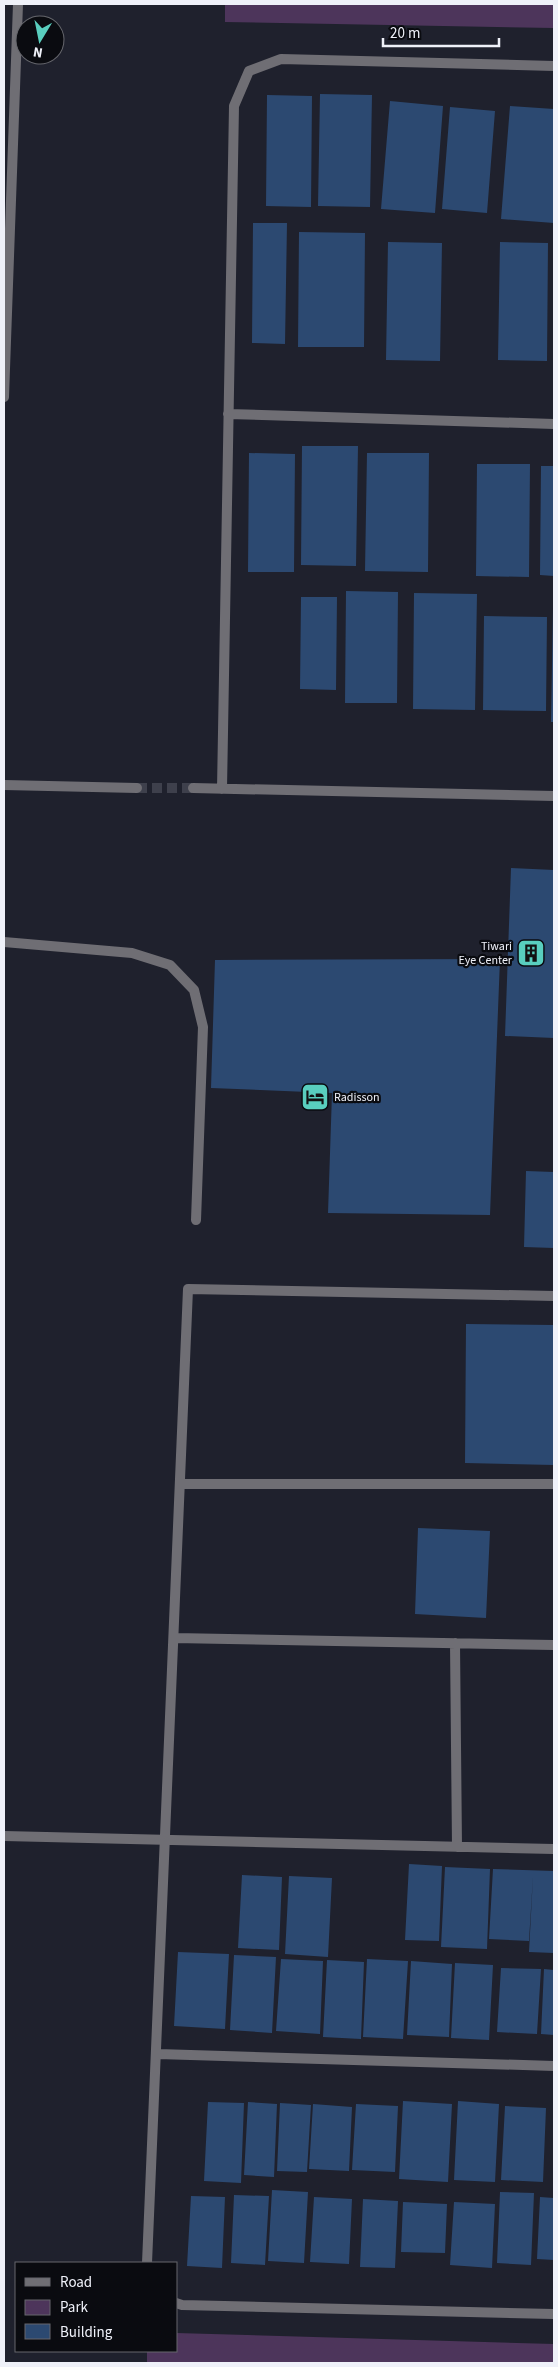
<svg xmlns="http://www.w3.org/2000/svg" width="558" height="2367" viewBox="0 0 558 2367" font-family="'Source Sans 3',sans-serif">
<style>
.green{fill:#4d355b}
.building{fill:#2c4971}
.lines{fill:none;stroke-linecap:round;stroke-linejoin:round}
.minor-tunnel{stroke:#3e404c;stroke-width:10;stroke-dasharray:10 5;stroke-linecap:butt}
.service{stroke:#6f6e74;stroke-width:10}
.minor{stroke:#6f6e74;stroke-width:10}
.tertiary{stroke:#6f6e74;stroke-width:10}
.labels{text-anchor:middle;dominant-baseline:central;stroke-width:4.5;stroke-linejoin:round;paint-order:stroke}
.poi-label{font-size:12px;fill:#eff1f9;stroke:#0a0b10;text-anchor:end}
</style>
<rect width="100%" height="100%" fill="#1f212d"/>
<path class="green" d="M225,4H554V28L225,22Z
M176,2333L554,2344V2363H147V2351H176Z"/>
<path class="building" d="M320,94L372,95L370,207L318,206Z
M267,95L312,96L311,207L266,206Z
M390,101L443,106L435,213L381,209Z
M510,106L554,109V223L501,219Z
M450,107L495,111L487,213L442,209Z
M253,223H287L285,344L252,343Z
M299,232L365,233L364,347H298Z
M388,242L442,243L440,361L386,360Z
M500,242L548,243L547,361L498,360Z
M302,446H358L356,566L301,565Z
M249,453L295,454L294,572H248Z
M367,453H429L428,572L365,571Z
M477,464H530L529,577L476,576Z
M541,466H554V576L540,575Z
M346,591L398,592L397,703H345Z
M414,593L477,594L475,710L413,709Z
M301,597H337L336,690L300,689Z
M553,608H554V722H551Z
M484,616L547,617L546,711L483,710Z
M511,868L554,870V1038L505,1036Z
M500,959L490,1215L328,1213L332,1093L211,1088L215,960Z
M526,1171L554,1172V1248L524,1247Z
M466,1324L554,1325V1465L465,1463Z
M418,1528L490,1531L486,1618L415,1614Z
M409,1864L442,1866L439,1941L405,1940Z
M445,1867L490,1869L487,1949L441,1947Z
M493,1869L554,1871V1953L529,1952L533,1876L529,1941L489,1939Z
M242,1875L282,1877L279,1950L238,1948Z
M289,1876L332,1878L328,1957L285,1954Z
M178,1952L229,1954L225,2029L174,2026Z
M234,1955L276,1957L272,2033L230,2030Z
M281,1959L323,1961L320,2034L276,2031Z
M367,1959L408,1961L403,2039L363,2037Z
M327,1960L364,1962L361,2039L323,2037Z
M411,1961L452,1964L449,2037L407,2035Z
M455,1963L493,1965L489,2040L451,2038Z
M501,1968L541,1969L537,2034L497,2032Z
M544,1969L554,1970V2035L541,2034Z
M403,2101L452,2104L448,2182L399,2179Z
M458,2101L499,2104L495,2182L454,2180Z
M208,2102L244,2103L241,2183L204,2181Z
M248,2102L277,2104L274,2177L244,2175Z
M280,2103L311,2105L307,2172L277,2171Z
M313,2104L352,2107L349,2171L309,2169Z
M356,2104L398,2106L395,2172L352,2170Z
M505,2106L546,2108L543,2182L501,2180Z
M272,2190L308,2192L304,2263L268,2261Z
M500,2192L534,2193L531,2265L497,2263Z
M234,2195L269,2196L265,2265L231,2263Z
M191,2196L225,2197L222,2268L187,2266Z
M314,2197L352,2199L349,2264L310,2262Z
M540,2197L554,2198V2260L537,2259Z
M363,2199L398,2201L395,2268L360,2267Z
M403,2202L447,2204L445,2253L401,2252Z
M454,2202L495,2204L492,2268L450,2265Z"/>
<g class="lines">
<path class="minor-tunnel" d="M137,788H193"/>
<path class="service" d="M4,942L132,953L170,965L194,990L203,1027L196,1220"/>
<path class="minor" d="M228,414L554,424
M4,785L137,788
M193,788L554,796
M222,789L234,106L249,71L281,59L554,66
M180,1484H554
M174,1638L554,1645
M455,1643L457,1847
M4,1836L554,1849
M158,2054L554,2066
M147,2263L188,1289L554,1296
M176,2303L182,2305L554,2314"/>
<path class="tertiary" d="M4,397L18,4"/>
</g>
<defs>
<g id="building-square" transform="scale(1.4375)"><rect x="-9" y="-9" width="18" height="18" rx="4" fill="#59cebe" stroke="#0a0b10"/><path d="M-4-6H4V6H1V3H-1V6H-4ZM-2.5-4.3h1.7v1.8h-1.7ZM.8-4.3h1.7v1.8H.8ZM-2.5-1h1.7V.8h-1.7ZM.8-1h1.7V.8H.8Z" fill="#111"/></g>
<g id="hotel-square" transform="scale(1.4375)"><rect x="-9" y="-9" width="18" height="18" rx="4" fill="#59cebe" stroke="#0a0b10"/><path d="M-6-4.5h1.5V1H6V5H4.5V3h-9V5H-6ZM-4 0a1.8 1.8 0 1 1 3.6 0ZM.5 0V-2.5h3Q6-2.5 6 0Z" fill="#111"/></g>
</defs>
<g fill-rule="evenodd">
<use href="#building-square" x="531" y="953"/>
<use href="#hotel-square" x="315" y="1097"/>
</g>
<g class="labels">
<g class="poi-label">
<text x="512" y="946">Tiwari<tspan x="512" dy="14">Eye Center</tspan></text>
<text x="334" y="1097" text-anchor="start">Radisson</text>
</g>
</g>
<rect width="558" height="2367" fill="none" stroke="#eff1f9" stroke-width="10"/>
<rect x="15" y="2262" width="162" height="90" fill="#0a0b10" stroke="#66676d"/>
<rect x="25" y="2278" width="25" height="8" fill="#6f6e74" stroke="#66676d"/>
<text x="60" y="2287" font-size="15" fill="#eff1f9">Road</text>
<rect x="25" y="2300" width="25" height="15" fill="#4d355b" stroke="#66676d"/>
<text x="60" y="2312" font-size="15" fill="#eff1f9">Park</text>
<rect x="25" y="2324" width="25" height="15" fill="#2c4971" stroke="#66676d"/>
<text x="60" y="2337" font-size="15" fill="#eff1f9">Building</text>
<g transform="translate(40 40) rotate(190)"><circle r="24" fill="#0a0b10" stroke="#66676d"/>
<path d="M0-4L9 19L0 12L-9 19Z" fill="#59cebe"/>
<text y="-8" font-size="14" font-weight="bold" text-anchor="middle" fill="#eff1f9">N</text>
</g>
<path d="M383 38v8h116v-8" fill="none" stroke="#eff1f9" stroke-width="2.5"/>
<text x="390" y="38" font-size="15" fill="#eff1f9" stroke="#0a0b10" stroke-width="4" paint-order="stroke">20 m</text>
</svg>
